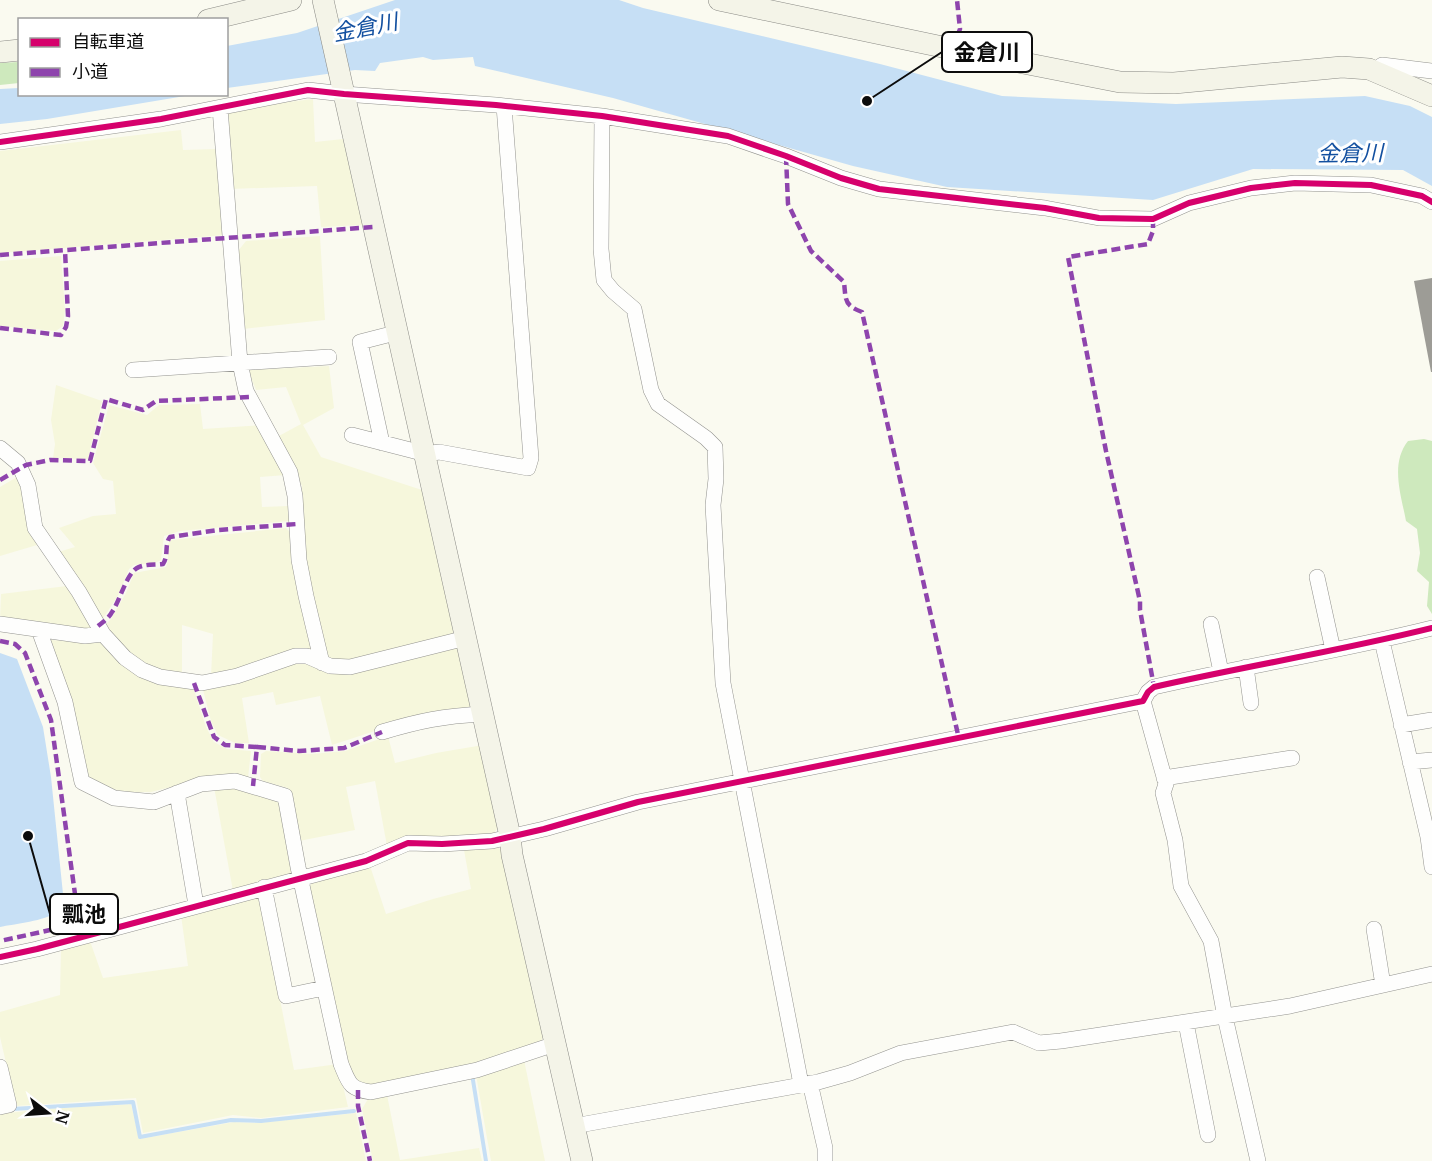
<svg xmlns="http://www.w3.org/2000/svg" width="1432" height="1161" viewBox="0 0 1432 1161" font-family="Merriweather,'Noto Sans JP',serif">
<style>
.farmland{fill:#f6f7dc}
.forest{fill:#cee9bd}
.water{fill:#c6dff5}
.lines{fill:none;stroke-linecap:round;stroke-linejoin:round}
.stream{stroke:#c6dff5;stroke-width:4}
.building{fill:#9d9c96}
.street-casing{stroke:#93938f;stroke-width:16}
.secondary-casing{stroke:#8a8a85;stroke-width:22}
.street{stroke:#fefefd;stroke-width:15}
.secondary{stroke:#f4f4e8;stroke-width:21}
.quiet{stroke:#8e44ad;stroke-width:4.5;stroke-dasharray:9 4.5;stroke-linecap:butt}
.cycleway-casing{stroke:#fff;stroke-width:10}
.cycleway{stroke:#d6006c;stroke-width:6}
.labels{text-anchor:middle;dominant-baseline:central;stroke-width:6;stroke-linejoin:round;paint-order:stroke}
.water-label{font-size:22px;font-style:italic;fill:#1350a0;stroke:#fff}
.leader{fill:none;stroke:#0c0c0c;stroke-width:2}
.callout-dot{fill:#0c0c0c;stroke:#fff;stroke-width:2}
.callout{fill:#fff;stroke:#0c0c0c;stroke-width:2}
.callout-label{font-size:22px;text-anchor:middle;font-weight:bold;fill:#0c0c0c}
</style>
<rect width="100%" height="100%" fill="#fafaf0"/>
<path class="farmland" d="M313,99L315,142L343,139L363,225L321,227L317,186L230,189L227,117L231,109Z
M181,130L183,150L217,149L226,235L0,253V151Z
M320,236L325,320L243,329L238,251L246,241Z
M61,256L65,310L63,326L56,331L0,326V261Z
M329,366L334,408L303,425L321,457L425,491L454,630L452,636L349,663L330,662L326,656L303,544L302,486L277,437L301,424L286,387L256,390L248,370Z
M56,385L102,401L88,459L53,458L55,444L51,420Z
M200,404L203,429L262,425L286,475L260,477L262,507L289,506V521L180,531L164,536L161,560L155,563L134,565L129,569L119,594L102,620L55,553L75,547L59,528L93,516L116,514L113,481L103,479L93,463L109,405L147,415L159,405Z
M17,477L22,487L37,545L0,556V487Z
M286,528L292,534L314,650L211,676L213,634L182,625V677L141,666L104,626L111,619L126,593L134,573L166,567L168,561V544L171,540Z
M67,586L92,627L88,630L0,620L1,594Z
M50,640L104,643L193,687L206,727L214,742L227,749L251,751L248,778L210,777L151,792H126L96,785L85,774L78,726L70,708Z
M457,646L474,707L381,729L332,745L320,696L276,705L273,692L242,698L249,743H235L218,735L211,721L202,686L293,662L304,663L317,667Z
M388,736L395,763L436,753L483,745L500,823L494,834L387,846L375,781L346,787L355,830L299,841L288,788L263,781L260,777L261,754L266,751L312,754L345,751Z
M214,787H245L276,797L281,805L294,873L233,891Z
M496,846L505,853L546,1030L541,1042L474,1065L373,1088L363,1085L350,1076L307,893L312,882L370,866L386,914L433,899L471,889L464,850Z
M259,894L294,1070L338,1064L348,1107L261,1118L233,1115L143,1133L136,1098L16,1106L0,1037V1012L60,995L61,949L90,941L103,978L188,966L181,915Z
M524,1060L545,1161H491L476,1075Z
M387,1095L400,1160L479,1148L482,1161H373L362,1109L368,1099Z
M131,1104L139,1139L234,1122L257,1123L356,1113L366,1161H0V1114L44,1109Z"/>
<path class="forest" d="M18,62L19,63V83L0,85V63Z
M1424,439L1432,441V614L1427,606L1429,582L1417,571L1420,553L1417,529L1406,521C1401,494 1390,464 1408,441Z"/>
<path class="water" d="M395,0H619L643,8L880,64L1002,96L1176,104L1365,96L1410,106L1432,117V186L1403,170L1253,169L1153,200L947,187L853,166L613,98L475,66L473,57L433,60L423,57L380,63L375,71L355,70L227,88V46L297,33Z
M19,88L20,94L191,95L47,119L0,124V89Z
M0,653L17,659L43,727L51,777L63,894C62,901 61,907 56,912C46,921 14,924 0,927Z"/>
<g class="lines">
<path class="stream" d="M472,1074L486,1161
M12,1109L133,1102L140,1137L231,1120L261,1121L354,1111"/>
</g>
<path class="building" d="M1432,278V372H1431L1414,281Z"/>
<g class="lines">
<g class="street-casing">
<path id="street" d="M1375,71L1382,65L1432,71
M220,108L240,363L246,391L290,472L295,496L299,560L306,596L322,663
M602,116L601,249L604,280L613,291L634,309L651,390L658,404L706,438L715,447L716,479L713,505L723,683L801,1084
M0,142L161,119L308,90L344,94L496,105L602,116L728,136L786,156L841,178L879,189L1045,208L1099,218L1153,219L1189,203L1251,188L1295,183L1371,185L1422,196L1432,202
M133,370L329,357
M352,435L426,454L439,452L528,468L531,458L504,106
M382,443L360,342L399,332
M0,448L18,463L28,485L35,528L79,592L103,634L125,658L142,670L160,677L202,683L237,676L295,656H307L330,666L350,667L466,638
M1317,577L1333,650
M0,624L85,636L103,634
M1211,624L1221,672
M39,630L65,702L82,782L114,798L154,802L201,784L235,781L285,796L298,867L341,1064C349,1083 349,1089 371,1092L477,1070L555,1044
M1382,641L1428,837L1432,867
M1246,667L1251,703
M1143,701L1166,784L1163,793L1175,840L1181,886L1211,941L1225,1017L1258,1161
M1401,725L1432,720
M382,732C419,721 443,716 482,714
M1410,762L1432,760
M1164,778L1292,758
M177,793L196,905
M264,887L286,996L324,988
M1374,929L1383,985
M0,957L37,949L366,861L408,843L442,844L492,841L544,829L638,802L1143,701L1148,692L1154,687C1246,666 1340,651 1432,628
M1186,1023L1208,1135
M0,1067L9,1105L0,1107
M810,1083L825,1148V1161
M574,1126L818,1082L850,1073L901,1053L1013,1032L1039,1043L1061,1041L1290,1006L1432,974"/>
</g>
<g class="secondary-casing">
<path id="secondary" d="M323,0L510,836L512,855L582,1161
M719,0L952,49L1120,82L1174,83L1342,67L1369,69L1432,96
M208,20L291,0
M0,52L20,50"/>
</g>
<use href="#street" class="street"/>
<use href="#secondary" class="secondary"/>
<path class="quiet" d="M952,49L960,29L957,0
M786,156L788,204L811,251L844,282C846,301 844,305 862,312L959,739
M1153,219V231L1148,244L1068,257L1106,451L1140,601V610L1154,687
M0,255L373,227
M0,328L61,335L66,327L68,316L65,250
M0,480L26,465L50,460L90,461L106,399L143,410L156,401L249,397
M98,626C103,622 109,618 112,612C120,601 127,571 139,567C146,564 155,565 163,564C169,555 164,545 170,537L218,530L297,524
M0,641L15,644L25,653L51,720L75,894L73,913L64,927L0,941
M194,683L214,737L225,745L257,747L253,786
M257,747L299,751L344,748L382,732
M358,1090V1106L370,1161"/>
<g class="cycleway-casing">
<path id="cycleway" d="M0,142L161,119L308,90L344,94L496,105L602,116L728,136L786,156L841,178L879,189L1045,208L1099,218L1153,219L1189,203L1251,188L1295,183L1371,185L1422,196L1432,202
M0,957L37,949L366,861L408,843L442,844L492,841L544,829L638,802L1143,701L1148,692L1154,687C1246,666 1340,651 1432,628"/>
</g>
<use href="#cycleway" class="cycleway"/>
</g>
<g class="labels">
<g class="water-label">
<text transform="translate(365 27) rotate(-11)">金倉川</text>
<text transform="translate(1350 153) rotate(-1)">金倉川</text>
</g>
</g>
<path class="leader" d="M867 101L942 52M28 836L50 914"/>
<g class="callout-dot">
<circle cx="867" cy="101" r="6"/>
<circle cx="28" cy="836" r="6"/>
</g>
<g class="callout">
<rect x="942" y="32" width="90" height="40" rx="6"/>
<rect x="50" y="894" width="68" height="40" rx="6"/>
</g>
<g class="callout-label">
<text x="987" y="60">金倉川</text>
<text x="84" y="922">瓢池</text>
</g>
<rect x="18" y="18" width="210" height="78" fill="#ffffff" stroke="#9e9e9e" stroke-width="1.5"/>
<rect x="30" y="38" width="30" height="9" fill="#d6006c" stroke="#9e9e9e" stroke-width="1.5"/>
<text x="72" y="48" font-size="18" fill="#0c0c0c">自転車道</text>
<rect x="30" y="68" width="30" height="9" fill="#8e44ad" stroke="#9e9e9e" stroke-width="1.5"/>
<text x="72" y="78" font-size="18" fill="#0c0c0c">小道</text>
<g transform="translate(48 1113) rotate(107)" stroke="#ffffff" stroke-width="4.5" paint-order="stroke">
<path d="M0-4.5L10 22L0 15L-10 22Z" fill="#0c0c0c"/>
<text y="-9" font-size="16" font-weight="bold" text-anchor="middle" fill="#0c0c0c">N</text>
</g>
</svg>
